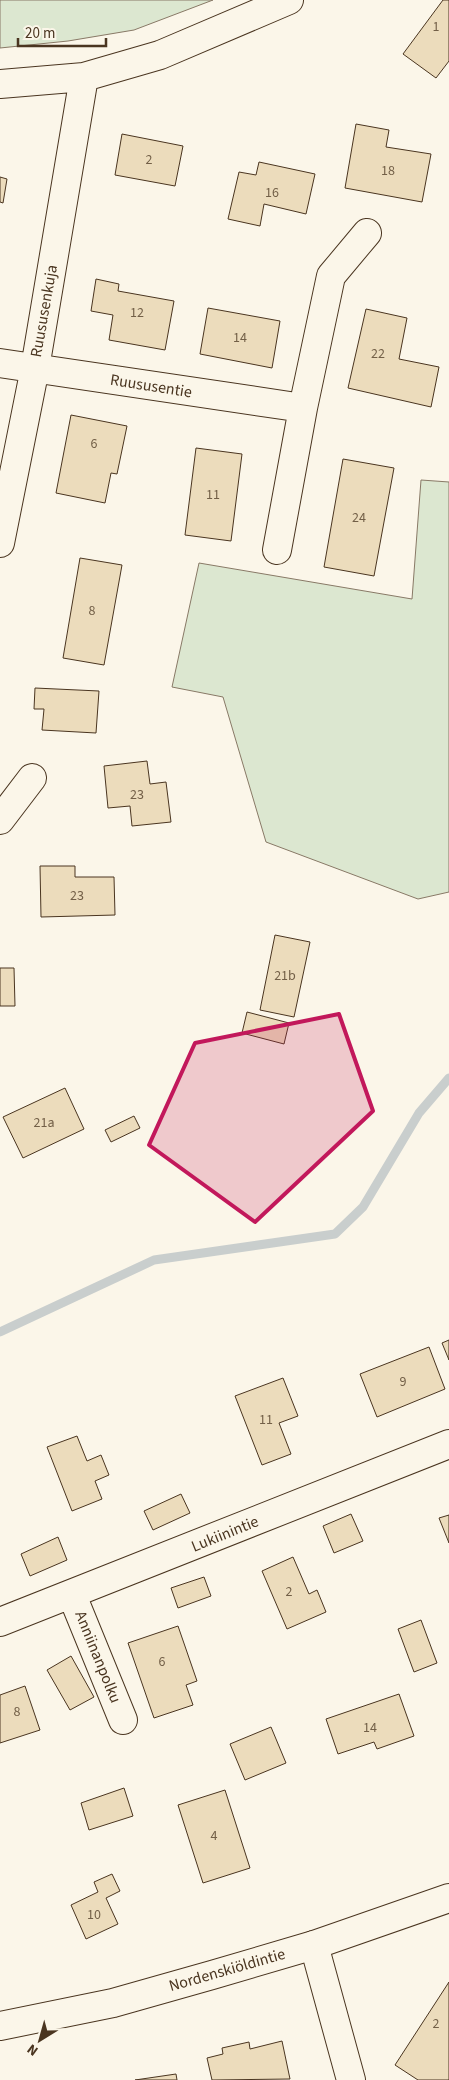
<svg xmlns="http://www.w3.org/2000/svg" width="449" height="2080" viewBox="0 0 449 2080" font-family="'Source Sans 3',sans-serif">
<style>
.green{fill:#dce7d0;stroke:#887966}
.lines{fill:none;stroke-linecap:round;stroke-linejoin:round}
.stream{stroke:#c9cecd;stroke-width:9}
.building{fill:#ecdcbc;stroke:#4a3520}
.minor-casing{stroke:#4a3520;stroke-width:30}
.major-casing{stroke:#4a3520;stroke-width:30}
.minor{stroke:#fbf6e9;stroke-width:28}
.major{stroke:#fbf6e9;stroke-width:28}
.marked{fill:#c2185b;fill-opacity:0.2;stroke:#c2185b;stroke-width:4;stroke-linejoin:round}
.labels{text-anchor:middle;dominant-baseline:central;stroke-width:4;stroke-linejoin:round;paint-order:stroke}
.number-label{font-size:14px;fill:#725f47}
.street-label{font-size:16px;fill:#4a3520;stroke:#fbf6e9}
</style>
<rect width="100%" height="100%" fill="#fbf6e9"/>
<path class="green" d="M0,0H213L134,30L68,41L0,48Z
M421,480L449,482V892L418,899L266,842L223,697L172,687L199,563L412,599Z"/>
<g class="lines">
<path class="stream" d="M0,1332L154,1260L335,1234L363,1207L419,1113L449,1078"/>
</g>
<path class="building" d="M443,0H449V61L436,78L403,54Z
M356,124L389,130L386,147L431,154L422,202L345,188Z
M122,134L183,146L175,186L115,175Z
M259,162L315,174L306,214L264,204L260,226L228,219L239,172L256,175Z
M0,177L7,179L3,203L0,202Z
M96,279L119,284L118,291L174,301L165,350L109,340L113,315L91,311Z
M208,308L280,321L272,368L200,354Z
M366,309L407,318L399,359L439,367L431,407L348,388Z
M71,415L127,426L117,474L111,473L105,503L56,493Z
M196,448L242,454L231,541L185,535Z
M343,459L394,468L374,576L324,567Z
M80,558L122,565L104,665L63,658Z
M35,688L99,691L96,733L42,730L44,709H34Z
M147,761L150,784L166,782L171,822L132,826L130,806L108,808L104,766Z
M40,866H75V877H114L115,915L41,917Z
M275,935L310,942L294,1017L260,1010Z
M0,968H14L15,1006H0Z
M247,1012L289,1023L284,1044L242,1033Z
M65,1088L84,1129L23,1158L3,1117Z
M134,1116L140,1128L111,1142L105,1130Z
M449,1340V1360L442,1343Z
M429,1347L445,1389L377,1417L360,1374Z
M283,1378L298,1416L279,1423L291,1454L262,1465L235,1396Z
M77,1436L87,1461L101,1455L109,1475L95,1481L102,1499L72,1511L47,1447Z
M181,1494L190,1513L153,1530L144,1511Z
M351,1514L363,1541L334,1553L323,1526Z
M449,1515V1543L439,1518Z
M58,1537L67,1560L30,1576L21,1554Z
M293,1557L309,1594L317,1590L326,1612L287,1629L262,1571Z
M204,1577L211,1596L178,1608L171,1588Z
M421,1620L437,1663L414,1672L398,1629Z
M178,1626L197,1681L186,1685L193,1705L154,1718L128,1643Z
M71,1656L94,1697L70,1710L47,1670Z
M25,1686L40,1730L0,1743V1695Z
M399,1694L414,1736L377,1749L374,1742L338,1754L326,1719Z
M271,1727L286,1763L245,1780L230,1744Z
M124,1788L133,1816L89,1830L81,1803Z
M225,1790L250,1868L203,1883L178,1805Z
M112,1874L120,1891L106,1898L118,1924L86,1939L71,1905L98,1892L94,1882Z
M449,1982V2080H418L395,2065Z
M282,2041L290,2079L212,2080L207,2058L223,2054L222,2048L249,2042L250,2049Z
M176,2074L177,2080H135Z"/>
<g class="lines">
<g class="minor-casing">
<path id="minor" d="M0,84L84,77L160,55L289,0
M0,363L303,408L277,550
M303,408L331,276L367,233
M0,543L35,368L84,77
M0,820L32,778
M72,1595L123,1720
M0,1622L449,1444
M314,1945L351,2080"/>
</g>
<g class="major-casing">
<path id="major" d="M0,2026L113,2003L212,1975L314,1945L449,1898"/>
</g>
<use href="#minor" class="minor"/>
<use href="#major" class="major"/>
</g>
<path class="marked" d="M339,1014L373,1111L255,1222L149,1145L195,1043Z"/>
<g class="labels">
<g class="number-label">
<text x="436" y="27">1</text>
<text x="149" y="160">2</text>
<text x="388" y="171">18</text>
<text x="272" y="193">16</text>
<text x="137" y="313">12</text>
<text x="240" y="338">14</text>
<text x="378" y="354">22</text>
<text x="94" y="444">6</text>
<text x="213" y="495">11</text>
<text x="359" y="518">24</text>
<text x="92" y="611">8</text>
<text x="137" y="795">23</text>
<text x="77" y="896">23</text>
<text x="285" y="976">21b</text>
<text x="44" y="1123">21a</text>
<text x="403" y="1382">9</text>
<text x="266" y="1420">11</text>
<text x="289" y="1592">2</text>
<text x="162" y="1662">6</text>
<text x="17" y="1712">8</text>
<text x="370" y="1728">14</text>
<text x="214" y="1836">4</text>
<text x="94" y="1915">10</text>
<text x="436" y="2024">2</text>
</g>
<g class="street-label">
<text transform="translate(44 311) rotate(-80)">Ruususenkuja</text>
<text transform="translate(151 386) rotate(9)">Ruususentie</text>
<text transform="translate(225 1534) rotate(-22)">Lukiinintie</text>
<text transform="translate(98 1657) rotate(68)">Anniinanpolku</text>
<text transform="translate(227 1970) rotate(-16)">Nordenskiöldintie</text>
</g>
</g>
<g transform="translate(40 2040) rotate(217)" stroke="#fbf6e9" stroke-width="4" paint-order="stroke">
<path d="M0-4L9 19L0 12L-9 19Z" fill="#4a3520"/>
<text y="-8" font-size="14" font-weight="bold" text-anchor="middle" fill="#4a3520">N</text>
</g>
<path d="M18 38v8h88v-8" fill="none" stroke="#4a3520" stroke-width="2.5"/>
<text x="25" y="38" font-size="15" fill="#4a3520" stroke="#fbf6e9" stroke-width="4" paint-order="stroke">20 m</text>
</svg>
